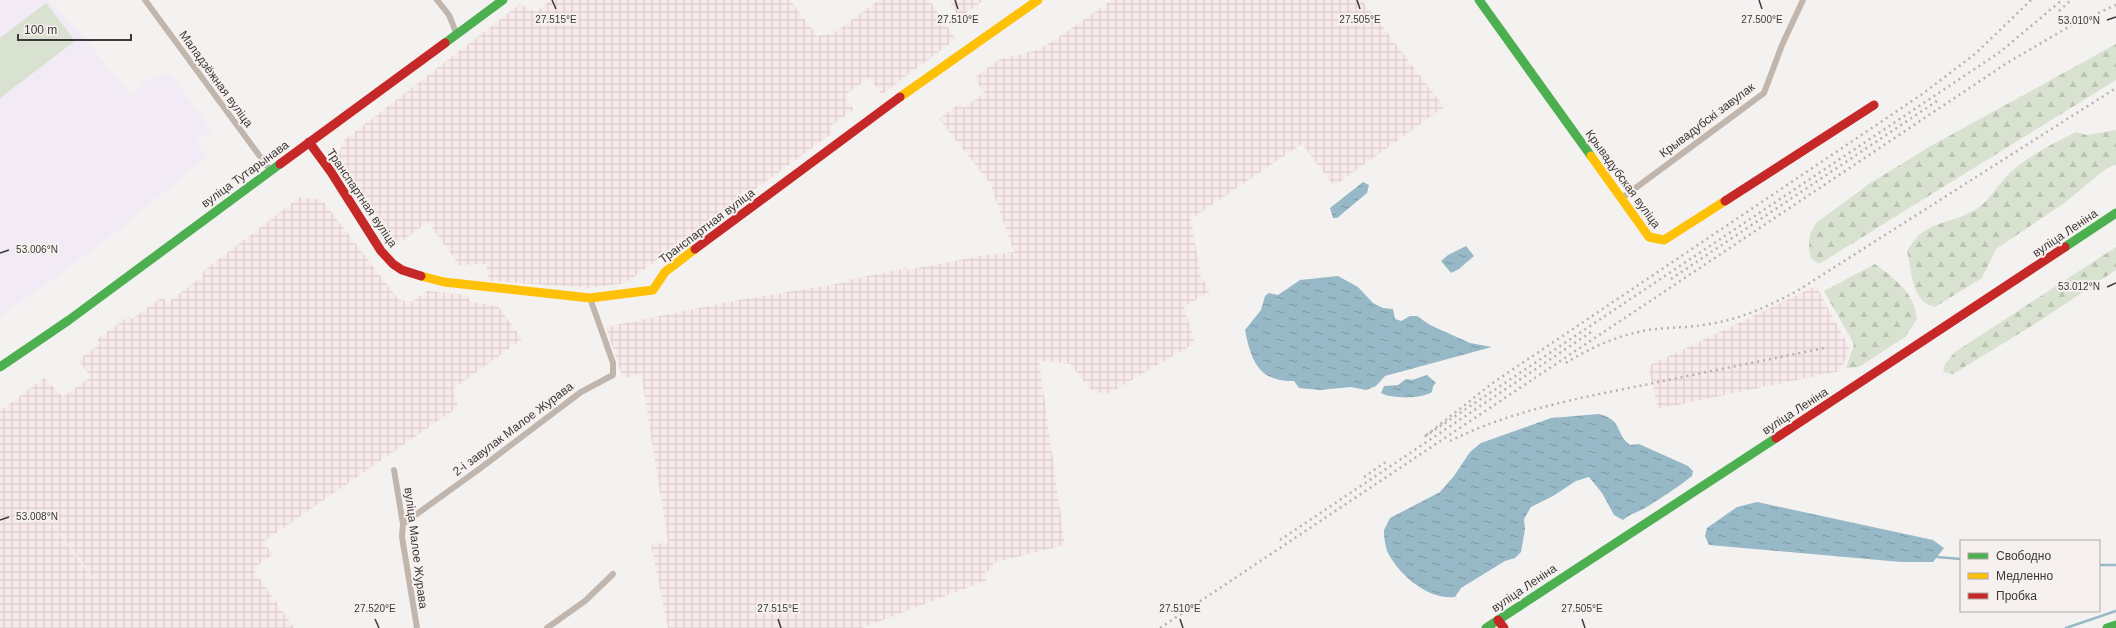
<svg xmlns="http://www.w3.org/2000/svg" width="2116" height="628" viewBox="0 0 2116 628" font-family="Arial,sans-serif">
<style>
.industrial{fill:url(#industrial-grid);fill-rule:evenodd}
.education{fill:#f2eaf4}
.green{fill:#d9e2d0}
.forest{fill:url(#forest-firs)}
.water{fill:url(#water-ripples)}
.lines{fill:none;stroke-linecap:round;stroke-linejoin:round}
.stream{stroke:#97b8c6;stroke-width:2.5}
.street{stroke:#c0b6ae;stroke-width:6}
.fast{stroke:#4caf50;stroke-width:9}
.slow{stroke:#ffc107;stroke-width:9}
.jam{stroke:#c62828;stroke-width:9}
.rail{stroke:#b8b2af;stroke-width:2.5;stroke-dasharray:2 4;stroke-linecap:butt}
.ticks{fill:none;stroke:#3c3a39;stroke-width:1.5}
.labels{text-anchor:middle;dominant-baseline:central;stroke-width:4;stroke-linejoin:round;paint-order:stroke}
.street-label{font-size:12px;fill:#3c3a39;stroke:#f6f1ee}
.ticks-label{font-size:10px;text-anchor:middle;fill:#3c3a39;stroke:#f6f1ee;stroke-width:4;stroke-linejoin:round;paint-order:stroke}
</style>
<defs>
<pattern id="industrial-grid" width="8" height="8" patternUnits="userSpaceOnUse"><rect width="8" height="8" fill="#f8e9ea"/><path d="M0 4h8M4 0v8" fill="none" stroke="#d6c9c9"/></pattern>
<pattern id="forest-firs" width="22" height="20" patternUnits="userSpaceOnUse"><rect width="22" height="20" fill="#d9e2d0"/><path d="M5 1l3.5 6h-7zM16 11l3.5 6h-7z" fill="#bbc3b3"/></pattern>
<pattern id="water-ripples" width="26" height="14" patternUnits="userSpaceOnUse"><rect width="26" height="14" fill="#97b8c6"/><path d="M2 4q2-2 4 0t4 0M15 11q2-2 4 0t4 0" fill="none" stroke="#7c97a2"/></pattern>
</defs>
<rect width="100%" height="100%" fill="#f4f2f0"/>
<path class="industrial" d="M551,0H790L817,36L834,33L879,0H929L956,39L882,94L869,78L846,94L845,98L854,110L832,125L830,135L625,283L591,288L489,281L486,264L459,265L428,222L394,247L338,160L342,142L520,4L536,12Z
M949,0H984L959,18Z
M1112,0H1362L1444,107L1334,186L1302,144L1191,219L1201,277L1210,291L1184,307L1195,343L1106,395L1090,389L1070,364L1039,361L1065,545L993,563L995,569L985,572L987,580L862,628H668L651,545L668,542L641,373L623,379L606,327L743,299L848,282V280L907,268L908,270L985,255L1014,252L990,183L939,119L960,103L963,108L985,93L974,78L1000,59L1034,51L1050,43Z
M300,197L322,200L399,300L411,302L427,291L467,295L470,302L498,306L522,339L453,389L458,407L263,542L273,554L253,569L294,628H0V411L44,378L63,397L91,377L78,360L100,344L97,339L129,316L132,319L162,297L167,303L203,276L202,272ZM40,508L76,554L94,579H93Z
M1816,286L1850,349L1840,371L1658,409L1648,366Z"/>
<path class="education" d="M0,0H48L90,45L131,96L148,80L169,73L211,130L196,142L207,157L107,239L0,317Z"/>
<path class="green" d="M46,3L75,41L0,98V38Z"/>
<path class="forest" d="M2116,44V80L1819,264L1811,259L1809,247L1810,234L1816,223L1869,184L1929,147Z
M2116,130V164L2106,169L2063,204L1996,249L1982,278L1935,307C1911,302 1912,270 1907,251C1910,246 1914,240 1918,236C1933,222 1956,221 1973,211C1990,202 1999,182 2013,170C2032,154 2054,143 2076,132L2087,135Z
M2116,247V270L2038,322L1953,374L1943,372L1945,364L1955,352Z
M1875,264C1894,278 1915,293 1917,319L1905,337L1859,367L1846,368L1854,344L1824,291Z"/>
<path class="water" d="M1363,182L1369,185L1367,193L1337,218H1333L1330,208Z
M1466,246L1474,256L1459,269L1451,273L1441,261L1448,255Z
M1338,276L1358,287L1373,303L1383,308L1393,309L1395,319L1401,321L1410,316H1417L1430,325L1470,343L1492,347L1385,376L1376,386L1366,390L1351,387L1320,390L1299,388L1294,381C1258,382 1251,360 1245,330L1261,310L1265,296L1269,293L1278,295L1300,280Z
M1427,375L1436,383L1433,386L1432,392C1422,399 1392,399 1381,393L1384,386L1398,385L1406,379L1412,380Z
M1599,414C1624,421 1614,432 1630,445L1639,444L1688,466L1693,471L1692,476C1677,488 1661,498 1645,508C1638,512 1630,514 1623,520L1614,515L1602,493L1589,477L1576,481L1553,496L1531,507L1524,519L1525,529L1521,552L1515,558L1505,561L1461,588L1455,597C1428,600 1401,576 1389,555C1385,547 1384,538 1384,530L1390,518L1440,492L1454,476L1470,452L1481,443L1551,418Z
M1757,502L1933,540L1944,548L1933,562H1901L1709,545L1705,536L1707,528L1737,507Z"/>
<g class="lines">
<path class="stream" d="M1937,557L1961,559
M2099,565H2116
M2066,628L2116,611"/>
<path class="street" d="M145,0L270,170
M437,0L449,15L457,35
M1622,198L1764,93L1782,45L1803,0
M394,470L403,524L402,537L417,628
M403,524L482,467L581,392L613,375V363L590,298
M547,628L585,601L613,574"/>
<path class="fast" d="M1479,0L1591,156
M445,43L503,0
M2065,247L2116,213
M0,367L69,320L280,164
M1486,628L1776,438
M2107,628L2116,625"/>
<path class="slow" d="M900,97L1038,0
M1591,156L1649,237L1664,240L1725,201
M421,276L444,282L590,298L653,290L665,272L695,249"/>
<path class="jam" d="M309,142L331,172L381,251L393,264L402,270L421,276
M280,164L445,43
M1725,201L1874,105
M695,249L900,97
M1776,438L2065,247
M1498,620L1504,628"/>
<path class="rail" d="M2031,0L1975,54L1921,95L1494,382L1424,437L2000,52L2062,0
M2059,11L2071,0
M1671,279L1937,101
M1566,363C1591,347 1619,335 1648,330C1668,327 1689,328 1709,324C1741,319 1769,306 1797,291L2116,88
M1450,441C1508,412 1570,400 1634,387C1697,374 1761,361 1824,348
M1364,477L1387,461
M1280,540L1594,330
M1160,628L2007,63L2072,25L2116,5"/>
</g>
<path class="ticks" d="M552,0L556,9M955,0L958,9M1357,0L1360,9M1759,0L1762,9M2107,20L2116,17M0,253L9,250M2107,287L2116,283M0,520L9,517M375,619L379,628M778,619L781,628M1180,619L1183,628M1582,619L1585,628"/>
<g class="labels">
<g class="street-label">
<text transform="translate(216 79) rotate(54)">Маладзёжная вуліца</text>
<text transform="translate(1707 120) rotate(-37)">Крывадубскі завулак</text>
<text transform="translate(245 174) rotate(-36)">вуліца Тутарынава</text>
<text transform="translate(1623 179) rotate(54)">Крывадубская вуліца</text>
<text transform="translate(362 198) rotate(56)">Транспартная вуліца</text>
<text transform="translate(707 226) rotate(-37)">Транспартная вуліца</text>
<text transform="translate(2065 233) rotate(-34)">вуліца Леніна</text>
<text transform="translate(1795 411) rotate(-33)">вуліца Леніна</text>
<text transform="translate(513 429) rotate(-37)">2-і завулак Малое Журава</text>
<text transform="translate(416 548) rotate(83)">вуліца Малое Журава</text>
<text transform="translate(1524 588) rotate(-34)">вуліца Леніна</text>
</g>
</g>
<g class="ticks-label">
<text x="556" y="23">27.515°E</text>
<text x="958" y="23">27.510°E</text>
<text x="1360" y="23">27.505°E</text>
<text x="1762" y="23">27.500°E</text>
<text x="2079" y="24">53.010°N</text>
<text x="37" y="253">53.006°N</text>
<text x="2079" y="290">53.012°N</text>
<text x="37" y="520">53.008°N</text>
<text x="375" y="612">27.520°E</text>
<text x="778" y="612">27.515°E</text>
<text x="1180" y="612">27.510°E</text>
<text x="1582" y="612">27.505°E</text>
</g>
<rect x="1960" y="540" width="140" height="72" fill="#f6f1ee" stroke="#aca8a6"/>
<rect x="1968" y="553" width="20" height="6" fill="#4caf50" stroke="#aca8a6"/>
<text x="1996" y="560" font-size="12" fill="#3c3a39">Свободно</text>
<rect x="1968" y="573" width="20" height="6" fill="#ffc107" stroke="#aca8a6"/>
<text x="1996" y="580" font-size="12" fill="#3c3a39">Медленно</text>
<rect x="1968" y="593" width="20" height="6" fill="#c62828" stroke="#aca8a6"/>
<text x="1996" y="600" font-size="12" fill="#3c3a39">Пробка</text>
<path d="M18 34v6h113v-6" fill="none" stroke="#3c3a39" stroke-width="2"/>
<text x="24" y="34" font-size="12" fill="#3c3a39" stroke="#f6f1ee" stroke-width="3" paint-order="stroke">100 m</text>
</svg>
